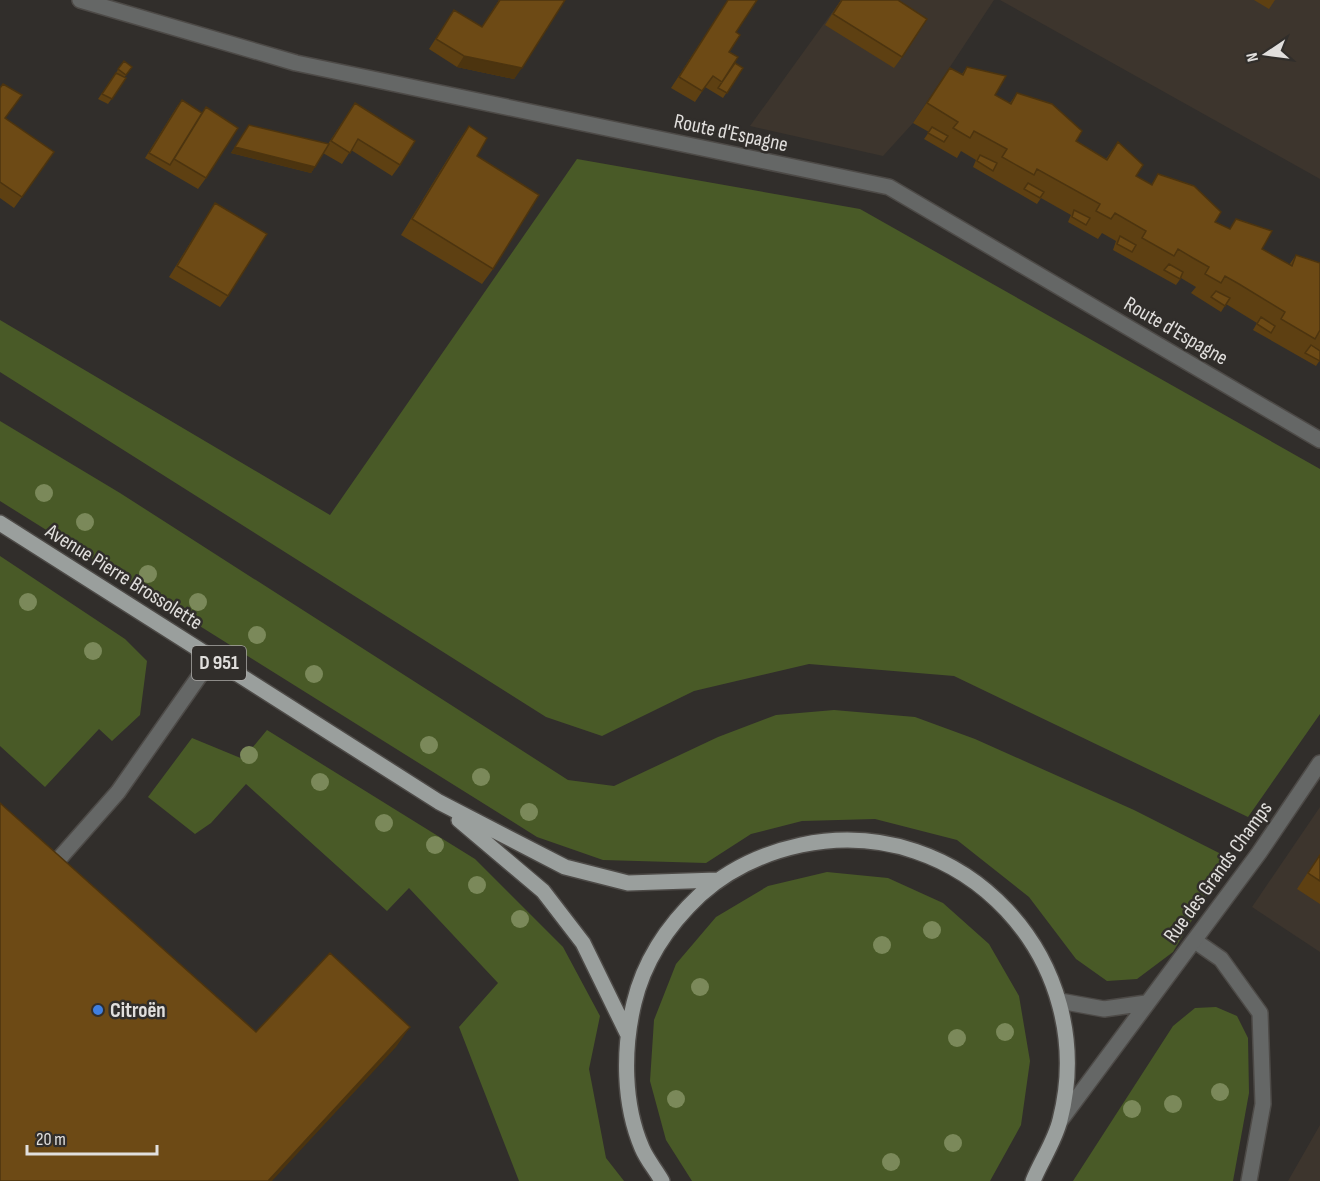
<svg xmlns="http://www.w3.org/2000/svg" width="1320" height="1181" viewBox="0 0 1320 1181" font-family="'Sofia Sans Condensed',sans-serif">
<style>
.built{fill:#3d352d}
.green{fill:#495a27}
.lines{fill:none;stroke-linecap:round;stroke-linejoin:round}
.lane-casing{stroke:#4d4a47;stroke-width:18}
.street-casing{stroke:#4d4a47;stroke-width:18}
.primary-casing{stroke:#4d4a47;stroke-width:18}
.lane{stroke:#656766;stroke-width:15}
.street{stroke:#656766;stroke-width:15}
.primary{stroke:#9a9f9d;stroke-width:15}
.tree{fill:#7b895a}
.wall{fill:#5e4012}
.shaded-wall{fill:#4c340f}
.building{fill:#6d4a15;stroke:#4c340f;stroke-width:1.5}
.shop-dot{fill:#3f7fe0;stroke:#312e2b;stroke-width:2}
.labels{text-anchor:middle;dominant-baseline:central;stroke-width:5;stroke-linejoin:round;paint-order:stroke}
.shield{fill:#312e2b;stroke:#acaaa8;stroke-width:1.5}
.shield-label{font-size:20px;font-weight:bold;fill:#e1dfdd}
.street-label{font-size:21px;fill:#e1dfdd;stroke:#312e2b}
.poi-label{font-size:21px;font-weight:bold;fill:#e1dfdd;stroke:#312e2b;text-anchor:start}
</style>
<rect width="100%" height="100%" fill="#312e2b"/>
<path class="built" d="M841,0H994L913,123L883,156L750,126Z
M1000,0H1320V179Z
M1320,807V952L1252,907Z
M1320,1125V1181H1288Z"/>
<path class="green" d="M577,159L860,209L1320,469V714L1248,817L954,676L809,664L694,691L602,736L546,717L0,372V320L330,515Z
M0,421L120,493L568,780L614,786L718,737L776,715L834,710L915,717L975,739L1134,810L1229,858L1173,952L1137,979L1107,981L1076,959L1029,897L957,840L875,819L802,821L751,834L706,863L603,860L537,837L0,501Z
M0,556L125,639L147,661L140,715L112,741L99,729L45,787L0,746Z
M267,730L475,859L563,947L600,1016L589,1069L606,1158L624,1181H519L459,1027L498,983L409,888L387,911L246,784L211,823L195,834L148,797L192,738L243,759Z
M827,872L888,878L943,903L989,944L1019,996L1030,1061L1021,1125L990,1181H692L666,1140L650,1081L654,1020L676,964L716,917L768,886Z
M1216,1007L1237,1016L1248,1038L1249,1093L1233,1181H1073L1173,1026L1195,1008Z"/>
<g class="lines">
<g class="lane-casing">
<path id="lane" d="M58,860L118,792L212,658
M1195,941L1221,959L1260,1013L1263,1104L1249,1181"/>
</g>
<g class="street-casing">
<path id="street" d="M80,0L296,63L889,187L1320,440
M1060,1001L1104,1009L1146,1003
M1060,1121L1259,853L1320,763"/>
</g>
<g class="primary-casing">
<path id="primary" d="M0,523L439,802L565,867L628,883L717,880
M459,820L543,891L583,943L627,1033
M662,1181C656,1170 647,1160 642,1148C623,1104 623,1049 634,1003C644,961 669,924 700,895C729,869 764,853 801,845C963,811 1101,961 1060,1120C1055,1141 1041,1161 1033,1181"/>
</g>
<use href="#lane" class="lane"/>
<use href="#street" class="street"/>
<use href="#primary" class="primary"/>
</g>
<g class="tree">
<circle cx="44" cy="493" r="9"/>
<circle cx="85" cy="522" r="9"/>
<circle cx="148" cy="574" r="9"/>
<circle cx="28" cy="602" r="9"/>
<circle cx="198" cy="602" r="9"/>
<circle cx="257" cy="635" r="9"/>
<circle cx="93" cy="651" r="9"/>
<circle cx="314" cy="674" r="9"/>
<circle cx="429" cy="745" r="9"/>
<circle cx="249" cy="755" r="9"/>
<circle cx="481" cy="777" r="9"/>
<circle cx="320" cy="782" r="9"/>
<circle cx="529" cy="812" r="9"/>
<circle cx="384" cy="823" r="9"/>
<circle cx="435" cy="845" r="9"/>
<circle cx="477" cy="885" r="9"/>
<circle cx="520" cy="919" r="9"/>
<circle cx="932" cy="930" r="9"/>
<circle cx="882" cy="945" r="9"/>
<circle cx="700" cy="987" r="9"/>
<circle cx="1005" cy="1032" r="9"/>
<circle cx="957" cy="1038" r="9"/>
<circle cx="1220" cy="1092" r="9"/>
<circle cx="676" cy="1099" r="9"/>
<circle cx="1173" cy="1104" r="9"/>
<circle cx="1132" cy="1109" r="9"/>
<circle cx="953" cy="1143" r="9"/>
<circle cx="891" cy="1162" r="9"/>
</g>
<path class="wall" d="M499,0H565L514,79L457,67L429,49L454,10L482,27Z
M728,0H757L736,32L729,52L735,63L743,68L723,98L705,87L695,102L671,88Z
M841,0L902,57L894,68L825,25Z
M1254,0H1275L1269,9Z
M124,61L132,67L124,78H126L108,104L98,99Z
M967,67L995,95L1010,103L1017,93L1076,141L1106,159L1118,142L1136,176L1151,185L1158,174L1215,222L1289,265L1296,255L1320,263V360L1316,366L1253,330L1257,323L1226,304L1221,312L1191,293L1196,287L1181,278L1176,285L1113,250L1116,241L1102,233L1098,239L1068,222L1071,215L1041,198L1037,204L973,167L976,160L961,151L957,158L924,139L929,132L913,123L950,68L962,74Z
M0,88L5,118L54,152L14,208L0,198Z
M355,103L400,165L392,176L351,150L342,164L323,153L311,173L231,153L249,125L328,144Z
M178,105L206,178L198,189L145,158Z
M469,126L493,269L482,284L401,235L458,142Z
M215,203L228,296L220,307L169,277Z
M1320,854V904L1297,889Z"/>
<path class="shaded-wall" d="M464,56L522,68L514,79L457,67Z
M235,147L315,167L311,173L231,153Z
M410,1027L396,1047L272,1181H268Z"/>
<path class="building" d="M500,0H565L522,68L464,56L436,39L454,10L482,27Z
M728,0H757L736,32L740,35L729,52L738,57L722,82L713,76L702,91L679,77Z
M842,0H898L927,19L902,57L833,14Z
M124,61L132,67L126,75L118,69Z
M735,63L743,68L727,93L718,88Z
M967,67L1006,76L995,95L1011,104L1017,93L1052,104L1082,131L1076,141L1107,160L1118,142L1143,165L1136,176L1152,185L1158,174L1194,186L1221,212L1215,222L1230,229L1236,219L1272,231L1262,249L1292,266L1296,255L1320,263V330L1315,339L1281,319L1285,312L1239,284L1225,276L1221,283L1205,274L1209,267L1193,258L1178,249L1174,256L1142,238L1146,231L1115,213L1111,219L1096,211L1100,204L1037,169L1034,175L1002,157L1007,149L974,131L970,138L953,128L958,122L927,103L950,68L963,75Z
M116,73L126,78L112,99L102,94Z
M3,84L22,95L5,118L54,152L22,197L0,182V88Z
M182,100L202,113L170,165L149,153Z
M355,103L415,141L400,165L358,139L350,153L331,141Z
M206,107L238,128L206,178L174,159Z
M249,125L329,144L315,167L235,147Z
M469,126L487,138L477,156L539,195L493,269L412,219Z
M932,127L948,136L944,142L928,133Z
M980,155L997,163L993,171L977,161Z
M1028,183L1044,192L1040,198L1024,189Z
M215,203L267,234L228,296L177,266Z
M1074,210L1090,218L1086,225L1072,217Z
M1120,236L1136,245L1132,252L1117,244Z
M1169,264L1183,272L1180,279L1164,270Z
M1216,291L1230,298L1225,306L1211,297Z
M1261,317L1275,326L1271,333L1257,324Z
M1311,345L1320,351V361L1305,353Z
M0,803L256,1032L330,953L410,1027L268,1181H0Z
M1320,855V881L1308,873Z"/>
<circle class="shop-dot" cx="98" cy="1010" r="6"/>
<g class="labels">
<rect class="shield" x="192" y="646" width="54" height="34" rx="4.5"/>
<g class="shield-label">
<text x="219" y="663">D 951</text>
</g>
<g class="street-label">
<text transform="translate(731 133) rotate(12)">Route d'Espagne</text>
<text transform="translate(1176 331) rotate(30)">Route d'Espagne</text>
<text transform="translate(124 577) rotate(32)">Avenue Pierre Brossolette</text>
<text transform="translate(1218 872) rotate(-54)">Rue des Grands Champs</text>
</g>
<g class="poi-label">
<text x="110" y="1010">Citroën</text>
</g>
</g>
<g transform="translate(1266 54) rotate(257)" stroke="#312e2b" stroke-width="4.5" paint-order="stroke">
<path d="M0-4.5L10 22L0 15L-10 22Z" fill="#e1dfdd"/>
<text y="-9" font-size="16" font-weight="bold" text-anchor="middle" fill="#e1dfdd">N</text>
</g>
<path d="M27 1145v9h130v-9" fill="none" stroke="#e1dfdd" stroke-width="3"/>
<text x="36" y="1145" font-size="18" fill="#e1dfdd" stroke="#312e2b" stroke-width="4.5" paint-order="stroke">20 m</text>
</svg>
